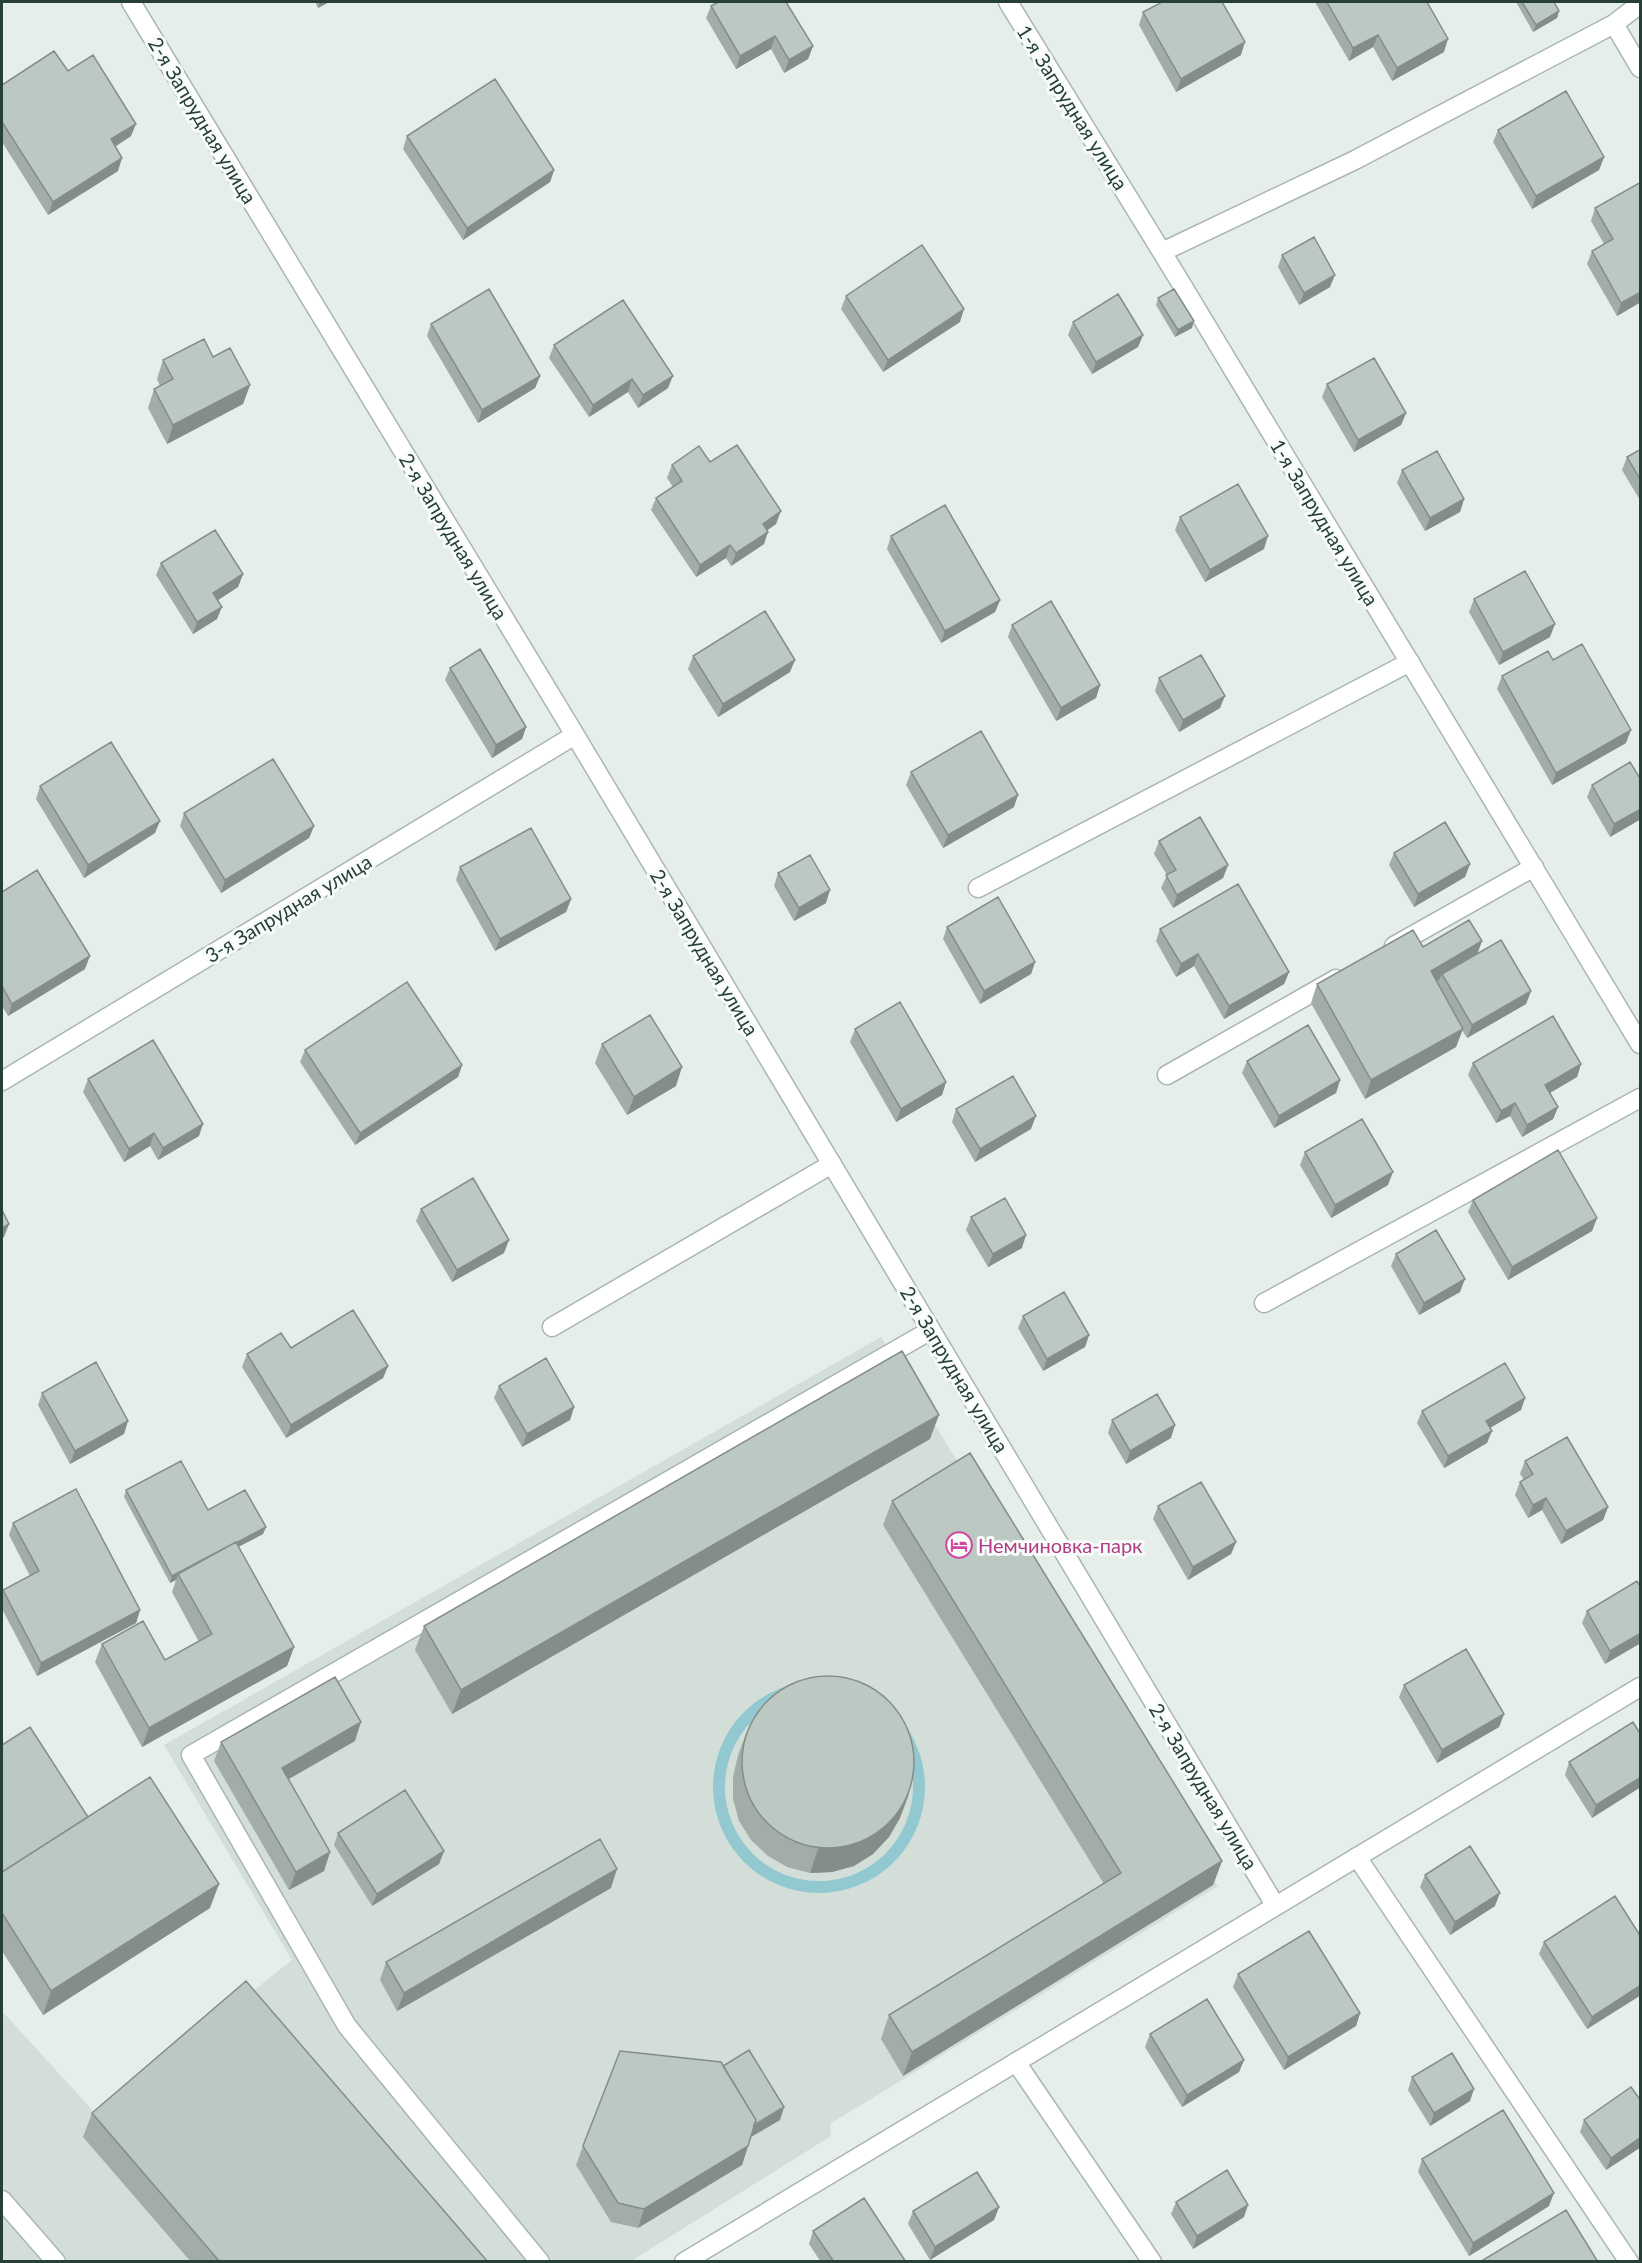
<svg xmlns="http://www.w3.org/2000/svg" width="1642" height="2263" viewBox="0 0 1642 2263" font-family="Lato,sans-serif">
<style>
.built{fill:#d4ded9}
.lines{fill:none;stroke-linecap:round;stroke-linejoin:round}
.stream{stroke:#92c9d0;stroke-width:12}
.service-casing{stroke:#a9b6b1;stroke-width:21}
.minor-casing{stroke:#a9b6b1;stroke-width:21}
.service{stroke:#fff;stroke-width:18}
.minor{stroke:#fff;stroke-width:18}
.wall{fill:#a2ada8}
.shaded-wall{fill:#848d88}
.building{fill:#bcc9c3;stroke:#848d88;stroke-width:1.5}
.labels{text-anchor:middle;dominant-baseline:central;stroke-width:6;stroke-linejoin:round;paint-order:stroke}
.street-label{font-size:20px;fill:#264038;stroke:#f7fbf9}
.hotel-label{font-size:20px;fill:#b23c85;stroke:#f7fbf9;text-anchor:start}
</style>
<rect width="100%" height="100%" fill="#e6eeea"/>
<path class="built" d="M881,1337L1218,1886L830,2124L831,2136L631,2261H481L244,1998L292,1960L164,1745Z
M2,2011L95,2113L470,2261H2Z"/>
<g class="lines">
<path class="stream" d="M719 1787a100 100 0 1 1 200 0a100 100 0 1 1-200 0Z"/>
<g class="service-casing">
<path id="service" d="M1614,24L1640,68
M978,888L1410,662
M1394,946L1534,867
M1167,1075L1336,979
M1264,1303L1640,1098
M552,1327L832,1164
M1357,1857L1629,2262
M1016,2062L1152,2262
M2,2200L56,2262
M540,2262L347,2026L191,1755L931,1330"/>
</g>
<g class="minor-casing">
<path id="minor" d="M131,2L575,735L1275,1905
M1008,2L1176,275L1640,1044
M1162,252L1355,160L1614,24L1640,4
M2,1081L575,735
M684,2262L1640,1687"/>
</g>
<use href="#service" class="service"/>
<use href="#minor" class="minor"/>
</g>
<path class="wall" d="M315,2H329L318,8Z
M1315,2H1427L1444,52L1392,81L1373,47L1349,61Z
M1516,2H1554L1559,11L1557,18L1533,32Z
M711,6L813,46L808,59L784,73L771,49L736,69L706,18Z
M1143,12L1241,55L1176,92L1139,25Z
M68,71L131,136L115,147L118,171L48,215L2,142V85Z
M1498,130L1604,157L1599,170L1532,209L1493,142Z
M407,136L554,170L550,182L463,240L403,149Z
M1641,182V302L1617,316L1587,264L1592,251L1604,244L1591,221L1595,208Z
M1282,255L1330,287L1299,305L1278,267Z
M846,296L960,322L883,372L841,309Z
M1158,298L1192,328L1175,337L1156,305Z
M1073,322L1143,335L1138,347L1092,374L1068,335Z
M431,324L540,376L535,388L478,423L427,336Z
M554,345L668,388L638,408L628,392L589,417L549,358Z
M213,357L250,385L243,404L167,444L148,408L154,389L160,386L157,379L163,360Z
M1327,384L1406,413L1401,425L1354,452L1322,397Z
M1641,449V502L1622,470L1627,457Z
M710,462L776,524L767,530L764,544L731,566L726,558L696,577L651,510L656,498L673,487L667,478L672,465Z
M1402,470L1464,499L1460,512L1425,531L1397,483Z
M1180,517L1264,549L1205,582L1175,530Z
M891,536L1000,600L995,612L941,643L887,549Z
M161,563L243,574L238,587L218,600L217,619L193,634L156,575Z
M1474,599L1550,637L1499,665L1469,612Z
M1012,625L1100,685L1096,698L1056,721L1008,637Z
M693,656L790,672L718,717L688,669Z
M450,668L526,727L522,739L492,758L445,680Z
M1502,676L1626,743L1552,785L1497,689Z
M1159,678L1220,708L1179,732L1155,691Z
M911,772L1014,807L943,848L906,785Z
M1641,780V819L1610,837L1587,797L1592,785Z
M40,786L155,833L84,878L36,799Z
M184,813L314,826L309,838L221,893L180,826Z
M1159,841L1228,865L1223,878L1173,908L1161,888L1167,875L1154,854Z
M1394,853L1470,864L1465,877L1414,907L1389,865Z
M460,867L571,899L566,912L495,951L456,880Z
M778,873L826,903L794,921L774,886Z
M2,892L85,969L8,1016L2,1006Z
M947,927L1035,962L1031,974L980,1004L943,939Z
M1160,929L1289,972L1284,984L1224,1019L1194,966L1176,977L1156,941Z
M1482,941L1477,954L1531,991L1526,1004L1467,1038L1462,1030L1456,1047L1365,1099L1311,1003L1317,984L1423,947Z
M855,1029L946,1082L942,1095L896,1122L850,1042Z
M602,1044L676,1086L627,1115L595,1063Z
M305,1050L462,1065L458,1077L355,1145L300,1062Z
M1247,1061L1340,1080L1336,1093L1274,1128L1242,1073Z
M1473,1063L1581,1064L1577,1077L1550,1093L1558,1107L1553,1119L1522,1137L1510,1116L1496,1123L1468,1075Z
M88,1079L199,1136L158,1160L150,1146L124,1162L83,1092Z
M956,1109L1031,1129L975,1162L952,1122Z
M1305,1152L1388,1185L1331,1218L1300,1165Z
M1473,1200L1597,1218L1592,1231L1508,1280L1468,1212Z
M421,1209L504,1253L452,1282L416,1221Z
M971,1217L1022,1248L988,1267L966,1230Z
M1396,1254L1460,1292L1419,1315L1391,1266Z
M1023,1316L1089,1335L1085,1347L1043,1371L1018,1328Z
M291,1348L388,1366L383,1378L286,1438L242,1367L247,1354Z
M499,1386L574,1407L570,1420L522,1447L494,1398Z
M42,1393L124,1434L70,1464L38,1405Z
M1525,1398L1521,1410L1490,1428L1487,1443L1444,1468L1417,1423L1422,1411Z
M1112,1420L1171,1438L1126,1464L1108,1433Z
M930,1439L452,1714L415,1650L424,1626Z
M1525,1461L1608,1507L1603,1520L1561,1544L1542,1510L1528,1518L1515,1495L1520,1482L1524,1480L1520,1474Z
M126,1490L208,1510L266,1527L263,1534L238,1547L294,1647L287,1666L142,1747L95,1662L102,1644L165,1660L199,1642L172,1592L176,1580L170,1583L124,1497Z
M892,1501L1222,1861L1213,1885L903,2076L881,2039L889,2015L1104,1884L883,1525Z
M1158,1506L1236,1542L1231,1554L1188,1580L1153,1519Z
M13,1523L140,1610L136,1623L37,1676L2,1609V1594L3,1590L30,1576L9,1535Z
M1637,1581L1605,1664L1582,1623L1587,1611Z
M1404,1685L1504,1714L1499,1727L1437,1763L1399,1697Z
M1633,1722L1592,1818L1565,1775L1569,1762Z
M747,1731L900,1818L889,1837L873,1854L854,1866L832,1872L810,1873L787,1867L768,1856L751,1840L739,1821L733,1799V1777L738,1755Z
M355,1741L288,1779L330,1852L324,1871L289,1890L214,1761L221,1742Z
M2,1745L88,1817L210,1908L43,2015L2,1951Z
M338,1833L444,1851L439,1864L372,1906L334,1845Z
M1425,1875L1495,1906L1450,1935L1420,1887Z
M611,1888L397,2011L380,1980L386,1962Z
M1641,1937V1995L1587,2029L1539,1954L1544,1942Z
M1238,1974L1360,2013L1356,2026L1284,2070L1233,1987Z
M1150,2034L1244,2060L1239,2072L1182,2107L1145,2047Z
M723,2066L784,2107L780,2120L751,2137L742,2165L638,2228L611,2222L576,2165L583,2146Z
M1412,2077L1470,2101L1430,2126L1408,2090Z
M1641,2101V2147L1606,2170L1580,2132L1584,2120Z
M92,2113L488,2262H191L83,2137Z
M1422,2159L1549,2206L1469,2256L1418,2172Z
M1176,2202L1244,2217L1193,2249L1171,2214Z
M999,2207L994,2220L930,2260L908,2224L913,2211Z
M813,2231L906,2262H821L809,2244Z"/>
<path class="shaded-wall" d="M320,2H329L318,8Z
M1559,11L1557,18L1533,32L1536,25Z
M1378,35L1373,47L1349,61L1353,48Z
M775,36L771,49L736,69L740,56Z
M1448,39L1444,52L1392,81L1397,68Z
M1245,42L1241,55L1176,92L1181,79Z
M813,46L808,59L784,73L789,60Z
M136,124L131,136L106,152L111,139Z
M1604,157L1599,170L1532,209L1536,196Z
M122,158L118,171L48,215L53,202Z
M554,170L550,182L463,240L467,228Z
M1335,275L1330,287L1299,305L1304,293Z
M1641,292V302L1617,316L1621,303Z
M964,309L960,322L883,372L888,360Z
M1194,321L1192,328L1175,337L1178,330Z
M1143,335L1138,347L1092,374L1096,362Z
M540,376L535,388L478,423L482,410Z
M673,376L668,388L638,408L643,395Z
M632,379L628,392L589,417L593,405Z
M250,385L243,404L167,444L173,425Z
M1406,413L1401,425L1354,452L1358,440Z
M1464,499L1460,512L1425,531L1430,518Z
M781,511L776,524L759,536L763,524Z
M768,532L764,544L731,566L736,553Z
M1268,536L1264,549L1205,582L1210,570Z
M730,545L726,558L696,577L700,565Z
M243,574L238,587L209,606L213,593Z
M1000,600L995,612L941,643L945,631Z
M222,607L217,619L193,634L197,622Z
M1555,624L1550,637L1499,665L1503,652Z
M795,660L790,672L718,717L723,704Z
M1100,685L1096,698L1056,721L1061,708Z
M1225,696L1220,708L1179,732L1183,720Z
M526,727L522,739L492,758L496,745Z
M1631,730L1626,743L1552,785L1556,773Z
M1018,795L1014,807L943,848L948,835Z
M1641,809V819L1610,837L1614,824Z
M160,821L155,833L84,878L88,865Z
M314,826L309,838L221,893L225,880Z
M1470,864L1465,877L1414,907L1418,894Z
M1228,865L1223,878L1173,908L1177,895Z
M830,890L826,903L794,921L799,908Z
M571,899L566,912L495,951L500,939Z
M1482,941L1475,960L1442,974L1439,980L1424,989L1431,971Z
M1198,954L1194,966L1176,977L1181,964Z
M90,956L85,969L8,1016L12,1004Z
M1035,962L1031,974L980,1004L984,991Z
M1289,972L1284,984L1224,1019L1229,1006Z
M1531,991L1526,1004L1467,1038L1472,1025Z
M1463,1029L1456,1047L1365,1099L1371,1080Z
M1581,1064L1577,1077L1541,1098L1545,1085Z
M462,1065L458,1077L355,1145L360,1133Z
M682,1067L676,1086L627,1115L634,1097Z
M1340,1080L1336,1093L1274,1128L1279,1116Z
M946,1082L942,1095L896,1122L901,1109Z
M1515,1103L1510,1116L1496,1123L1501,1111Z
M1558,1107L1553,1119L1522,1137L1527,1125Z
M1036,1116L1031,1129L975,1162L980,1149Z
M203,1124L199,1136L158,1160L163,1148Z
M154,1133L150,1146L124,1162L129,1149Z
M1393,1172L1388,1185L1331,1218L1335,1205Z
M1597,1218L1592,1231L1508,1280L1512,1267Z
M9,1224L4,1237L2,1238V1228Z
M1026,1235L1022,1248L988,1267L993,1254Z
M509,1240L504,1253L452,1282L457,1270Z
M1465,1279L1460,1292L1419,1315L1424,1303Z
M1089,1335L1085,1347L1043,1371L1047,1359Z
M388,1366L383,1378L286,1438L291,1425Z
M1525,1398L1521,1410L1481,1433L1486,1421Z
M574,1407L570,1420L522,1447L527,1434Z
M939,1415L930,1439L452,1714L461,1690Z
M128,1421L124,1434L70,1464L75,1451Z
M1175,1425L1171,1438L1126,1464L1130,1451Z
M1492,1431L1487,1443L1444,1468L1448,1456Z
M1546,1498L1542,1510L1528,1518L1533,1505Z
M1608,1507L1603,1520L1561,1544L1566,1531Z
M266,1527L263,1534L180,1577L178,1574L176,1580L170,1583L172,1576Z
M1236,1542L1231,1554L1188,1580L1193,1567Z
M140,1610L136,1623L37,1676L41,1663Z
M1641,1633V1643L1605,1664L1610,1651Z
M294,1647L287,1666L142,1747L149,1728Z
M1504,1714L1499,1727L1437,1763L1442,1750Z
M361,1722L355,1741L275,1787L282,1768Z
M1641,1777V1787L1592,1818L1596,1805Z
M909,1794L900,1818L889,1837L873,1854L854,1866L832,1872L810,1873L818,1849Z
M444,1851L439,1864L372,1906L377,1894Z
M330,1852L324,1871L289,1890L296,1872Z
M1222,1861L1213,1885L903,2076L912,2052Z
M617,1869L611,1888L397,2011L404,1993Z
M219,1884L210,1908L43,2015L51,1991Z
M1500,1893L1495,1906L1450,1935L1455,1922Z
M1641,1985V1995L1587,2029L1592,2017Z
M1360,2013L1356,2026L1284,2070L1288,2057Z
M1244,2060L1239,2072L1182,2107L1187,2095Z
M1474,2089L1470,2101L1430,2126L1434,2113Z
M784,2107L780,2120L749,2138L754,2126Z
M1641,2137V2147L1606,2170L1611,2158Z
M748,2146L742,2165L638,2228L644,2209Z
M1554,2193L1549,2206L1469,2256L1473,2243Z
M1248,2205L1244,2217L1193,2249L1197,2236Z
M999,2207L994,2220L930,2260L935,2247Z"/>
<path class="building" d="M718,2H786L813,46L789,60L775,36L740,56L711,6Z
M1162,2H1222L1245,42L1181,79L1143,12Z
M1327,2H1427L1448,39L1397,68L1378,35L1353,48Z
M1522,2H1554L1559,11L1536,25Z
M54,51L68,71L93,55L136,124L111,139L122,158L53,202L2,122V85Z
M495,79L554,170L467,228L407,136Z
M1566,91L1604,157L1536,196L1498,130Z
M1641,182V292L1621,303L1592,251L1613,239L1595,208Z
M1314,237L1335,275L1304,293L1282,255Z
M922,245L964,309L888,360L846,296Z
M489,289L540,376L482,410L431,324Z
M1174,289L1194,321L1178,330L1158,298Z
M1118,294L1143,335L1096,362L1073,322Z
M623,300L673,376L643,395L632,379L593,405L554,345Z
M204,339L213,357L230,348L250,385L173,425L154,389L173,379L163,360Z
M1374,358L1406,413L1358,440L1327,384Z
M737,445L781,511L763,524L768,532L736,553L730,545L700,565L656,498L682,481L672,465L699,446L710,462Z
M1641,449V481L1627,457Z
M1437,451L1464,499L1430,518L1402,470Z
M1238,484L1268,536L1210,570L1180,517Z
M945,505L1000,600L945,631L891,536Z
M215,530L243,574L213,593L222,607L197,622L161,563Z
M1525,571L1555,624L1503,652L1474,599Z
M1051,601L1100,685L1061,708L1012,625Z
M765,611L795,660L723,704L693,656Z
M1582,644L1631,730L1556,773L1502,676L1548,651L1553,660Z
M480,649L526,727L496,745L450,668Z
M1201,655L1225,696L1183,720L1159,678Z
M981,731L1018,795L948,835L911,772Z
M111,742L160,821L88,865L40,786Z
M273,759L314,826L225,880L184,813Z
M1630,762L1641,780V809L1614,824L1592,785Z
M1200,817L1228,865L1177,895L1166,875L1176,870L1159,841Z
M1445,822L1470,864L1418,894L1394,853Z
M531,828L571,899L500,939L460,867Z
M810,855L830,890L799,908L778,873Z
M37,870L90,956L12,1004L2,986V892Z
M1238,884L1289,972L1229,1006L1198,954L1181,964L1160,929Z
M998,897L1035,962L984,991L947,927Z
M1469,920L1482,941L1431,971L1463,1029L1371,1080L1317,984L1413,930L1423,947Z
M1501,940L1531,991L1472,1025L1442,974Z
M407,982L462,1065L360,1133L305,1050Z
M900,1002L946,1082L901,1109L855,1029Z
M650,1015L682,1067L634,1097L602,1044Z
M1553,1016L1581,1064L1545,1085L1558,1107L1527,1125L1515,1103L1501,1111L1473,1063Z
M1308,1025L1340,1080L1279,1116L1247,1061Z
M153,1040L203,1124L163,1148L154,1133L129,1149L88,1079Z
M1013,1076L1036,1116L980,1149L956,1109Z
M1362,1119L1393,1172L1335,1205L1305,1152Z
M1558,1150L1597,1218L1512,1267L1473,1200Z
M473,1178L509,1240L457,1270L421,1209Z
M1005,1198L1026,1235L993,1254L971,1217Z
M2,1210L9,1224L2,1228Z
M1436,1230L1465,1279L1424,1303L1396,1254Z
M1064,1292L1089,1335L1047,1359L1023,1316Z
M353,1310L388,1366L291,1425L247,1354L281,1333L291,1348Z
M902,1351L939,1415L461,1690L424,1626Z
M546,1358L574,1407L527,1434L499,1386Z
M96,1362L128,1421L75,1451L42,1393Z
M1505,1363L1525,1398L1486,1421L1492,1431L1448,1456L1422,1411Z
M1157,1394L1175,1425L1130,1451L1112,1420Z
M1567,1437L1608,1507L1566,1531L1546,1498L1533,1505L1520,1482L1533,1474L1525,1461Z
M970,1453L1222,1861L912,2052L889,2015L1121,1873L892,1501Z
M181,1461L208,1510L245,1490L266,1527L236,1543V1542L172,1576L126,1490Z
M1201,1482L1236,1542L1193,1567L1158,1506Z
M76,1489L140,1610L41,1663L3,1590L39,1571L13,1523Z
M236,1542L294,1647L149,1728L102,1644L143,1621L165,1660L212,1634L178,1574Z
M1637,1581L1641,1588V1633L1610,1651L1587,1611Z
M1466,1649L1504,1714L1442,1750L1404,1685Z
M742 1762a86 86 0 1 1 172 0a86 86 0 1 1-172 0Z
M335,1677L361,1722L282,1768L330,1852L296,1872L221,1742Z
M1633,1722L1641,1735V1777L1596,1805L1569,1762Z
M30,1727L88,1817L2,1872V1745Z
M150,1777L219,1884L51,1991L2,1913V1872Z
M405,1790L444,1851L377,1894L338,1833Z
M600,1839L617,1869L404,1993L386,1962Z
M1470,1846L1500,1893L1455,1922L1425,1875Z
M1615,1896L1641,1937V1985L1592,2017L1544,1942Z
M1309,1931L1360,2013L1288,2057L1238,1974Z
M246,1981L488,2262H220L92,2113Z
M1207,1999L1244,2060L1187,2095L1150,2034Z
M749,2050L784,2107L754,2125L756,2120L723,2066Z
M620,2051L721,2062L756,2120L748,2146L644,2209L618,2203L583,2146Z
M1452,2053L1474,2089L1434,2113L1412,2077Z
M1631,2087L1641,2101V2137L1611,2158L1584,2120Z
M1503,2110L1554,2193L1473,2243L1422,2159Z
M1227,2170L1248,2205L1197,2236L1176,2202Z
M977,2172L999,2207L935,2247L913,2211Z
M864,2198L906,2262H834L813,2231Z
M1566,2210L1598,2262H1484L1483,2260Z"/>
<defs>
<g id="hotel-ring" transform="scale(1.35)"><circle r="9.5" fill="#f7fbf9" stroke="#d1479c" stroke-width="1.5"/><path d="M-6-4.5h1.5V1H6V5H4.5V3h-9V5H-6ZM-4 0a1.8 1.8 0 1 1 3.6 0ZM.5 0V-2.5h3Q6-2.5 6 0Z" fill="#d1479c"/></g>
</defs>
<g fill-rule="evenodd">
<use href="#hotel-ring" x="959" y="1545"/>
</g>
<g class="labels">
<g class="street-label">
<text transform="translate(1073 107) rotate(58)">1-я Запрудная улица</text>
<text transform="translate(203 120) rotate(59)">2-я Запрудная улица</text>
<text transform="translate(1325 522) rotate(59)">1-я Запрудная улица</text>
<text transform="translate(454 536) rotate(59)">2-я Запрудная улица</text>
<text transform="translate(288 908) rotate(-31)">3-я Запрудная улица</text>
<text transform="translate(705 952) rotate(59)">2-я Запрудная улица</text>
<text transform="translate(955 1369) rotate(59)">2-я Запрудная улица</text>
<text transform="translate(1204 1786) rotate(59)">2-я Запрудная улица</text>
</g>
<g class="hotel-label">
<text x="978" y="1545">Немчиновка-парк</text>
</g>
</g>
<rect width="1642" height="2263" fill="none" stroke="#264038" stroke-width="6"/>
</svg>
